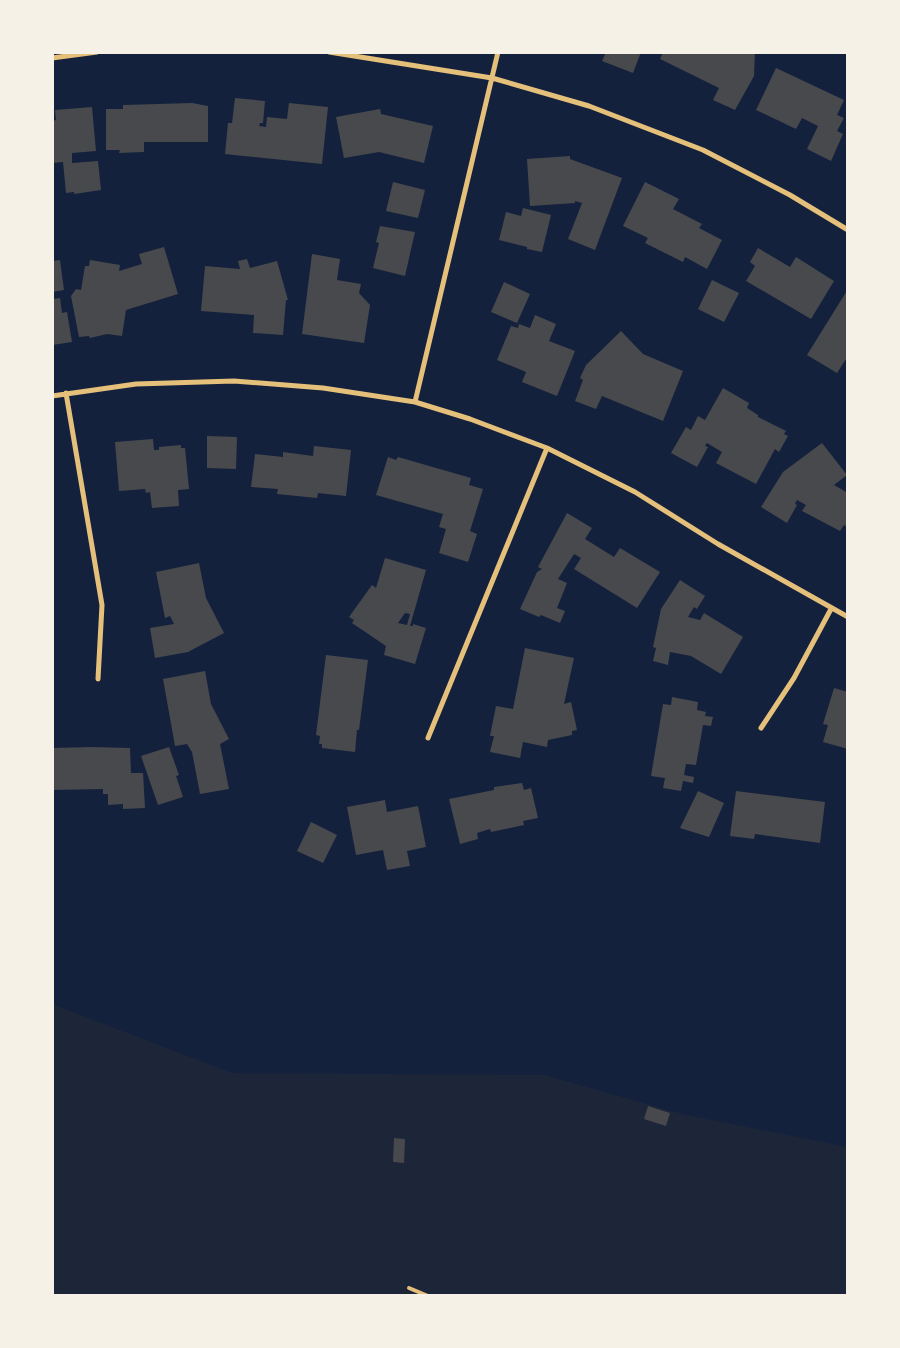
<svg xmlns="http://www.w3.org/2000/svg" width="900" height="1348" viewBox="0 0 900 1348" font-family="'Asap Condensed',sans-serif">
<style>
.green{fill:#1d2539}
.building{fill:#48494c;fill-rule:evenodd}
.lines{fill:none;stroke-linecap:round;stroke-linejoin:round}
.service{stroke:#e5c07b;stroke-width:4}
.minor{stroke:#e5c07b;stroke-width:5}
</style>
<rect width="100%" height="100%" fill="#14213d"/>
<path class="green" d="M52,1004L232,1073L544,1075L686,1115L847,1147V1295H53Z"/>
<path class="building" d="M606,52H641L633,73L602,61Z
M663,52H755L754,76L735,110L713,100L719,88L660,59Z
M776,68L844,100L837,115L844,118L837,131L843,134L831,161L807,149L818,126L802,118L796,129L756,110Z
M235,98L265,101L263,123H260L259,126L266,127L267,117L287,119L289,103L328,107L322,164L225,154L228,123H232Z
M192,103L208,106V142H144V152L119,153L120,150H106V109H123V105Z
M92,107L96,151L72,153V163L98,161L101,190L74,194V192L66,193L63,162L52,163V121L56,120L55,110Z
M380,109L381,114L433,126L424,163L379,152L344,158L336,117Z
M570,156V159L622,178L595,250L568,239L582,203L575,201V203L530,206L527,159Z
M393,182L425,190L418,218L386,211Z
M645,182L679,199L673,209L702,224L699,228L722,240L707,269L685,257L683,262L645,243L648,238L623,226Z
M523,208L551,215L542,252L527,249V247L499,240L506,212L521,216Z
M380,226L415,232L405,276L373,268L379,243L376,242Z
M164,247L178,294L126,310L122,336L107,334L90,338L89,336L79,337L71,296L76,289L81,290L85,266H89L90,260L120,265L119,271L142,264L139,254Z
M758,248L790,267L796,257L834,281L811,319L746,281L755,266L750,262Z
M312,254L340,259L337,280L361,284L359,293L370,305L364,343L302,334Z
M247,259L250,268L277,261L288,300H286L283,335L253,333L254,315L201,311L205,266L240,269L238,261Z
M60,260L64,290L52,292V261Z
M712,280L739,293L724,322L698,309Z
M504,282L530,294L517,323L491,312Z
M848,289V356L837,373L807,355Z
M60,298L62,313L67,312L72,342L52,345V299Z
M535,315L556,324L549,341L575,351L557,396L522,382L526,372L497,360L511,326L518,328L519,324L530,328Z
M621,331L643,354L683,371L663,421L602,396L596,409L575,401L583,380L580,378L586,365Z
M723,388L749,403L747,408L758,415V417L786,431L784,434L788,436L779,452L775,449L756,484L716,463L722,452L707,443L705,446L708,447L697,467L671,453L686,427L691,430L698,416L705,420Z
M207,436L237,437L236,469L207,468Z
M153,439L154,450H159V447L181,445V448H185L189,489L178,490L179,506L152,508L150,492L146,493L145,489L119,491L115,442Z
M822,443L847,475L834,485L848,493V527L844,525L840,531L802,511L806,505L797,500L795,504L797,505L787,523L761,507L783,472Z
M314,446L351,450L346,496L318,493L317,498L277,494L278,489L251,487L255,454L283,457V452L313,456Z
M388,457L396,460L398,457L471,478L469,485L483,489L470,531L477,534L468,562L439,553L446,529L439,527L443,514L376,495Z
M567,513L592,528L585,539L614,557L620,548L660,572L637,608L574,569L581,558L574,554L558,579L567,583L557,608L565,611L560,623L541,615L539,617L520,609L537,572L542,569L538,567Z
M385,558L426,570L410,626H413V624L426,628L415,664L384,655L386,646L352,623L354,620L349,617L372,585L376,588ZM405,613L410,614L407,625L398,623Z
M199,563L206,598L224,633L188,652L155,658L150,628L174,624L170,616L165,618L156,572Z
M680,580L705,596L697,609L694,607L688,617L700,620L704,613L743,637L721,674L691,656L670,652L668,665L653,661L656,648L653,647L661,609Z
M525,648L574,658L564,704L571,702L577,730L572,731V735L548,740L547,747L523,742L520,758L490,752L494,736H490L496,706L513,709Z
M326,655L368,660L359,730H357L355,752L322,748V744H319L320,736L316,735Z
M205,671L211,704L229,739L220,744L229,789L200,794L192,752L187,744L175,746L163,679Z
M834,688L848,692V749L823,742L828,725L823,724Z
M672,697L698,702L697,710L706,712L705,716L713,717L711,726L703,725L696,765L686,764L684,775L694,777L693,783L683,781L681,791L663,788L665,778L651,776L663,704L671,705Z
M92,747L130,748L131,773H143L145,808L123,809V804L108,805V794H103V789L52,790V748Z
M169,747L179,775L176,776L183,797L158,805L141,756Z
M522,783L524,790L531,788L538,818L523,821L524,825L491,832L490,829L477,833L478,839L460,844L449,799L494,790V787Z
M698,791L724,803L709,837L680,828Z
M736,791L825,802L820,843L755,834L754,839L730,836Z
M385,800L387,812L418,806L426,847L407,851L410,866L387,870L383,850L356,855L347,807Z
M311,822L337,835L323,863L297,851Z
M648,1106L670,1113L666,1126L644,1119Z
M394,1138L405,1139L404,1163L393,1162Z"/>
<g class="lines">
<path class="service" d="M409,1288L428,1296"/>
<path class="minor" d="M329,52L492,78L589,106L703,150L790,195L848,230
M52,58L97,52
M66,393L102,605L98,679
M52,396L136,384L234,381L323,388L415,402L470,419L547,448L635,492L718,544L848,617
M415,402L498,52
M761,728L794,678L831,609
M428,738L547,448"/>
</g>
<rect width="900" height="1348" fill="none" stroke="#f6f1e7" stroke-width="108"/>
</svg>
